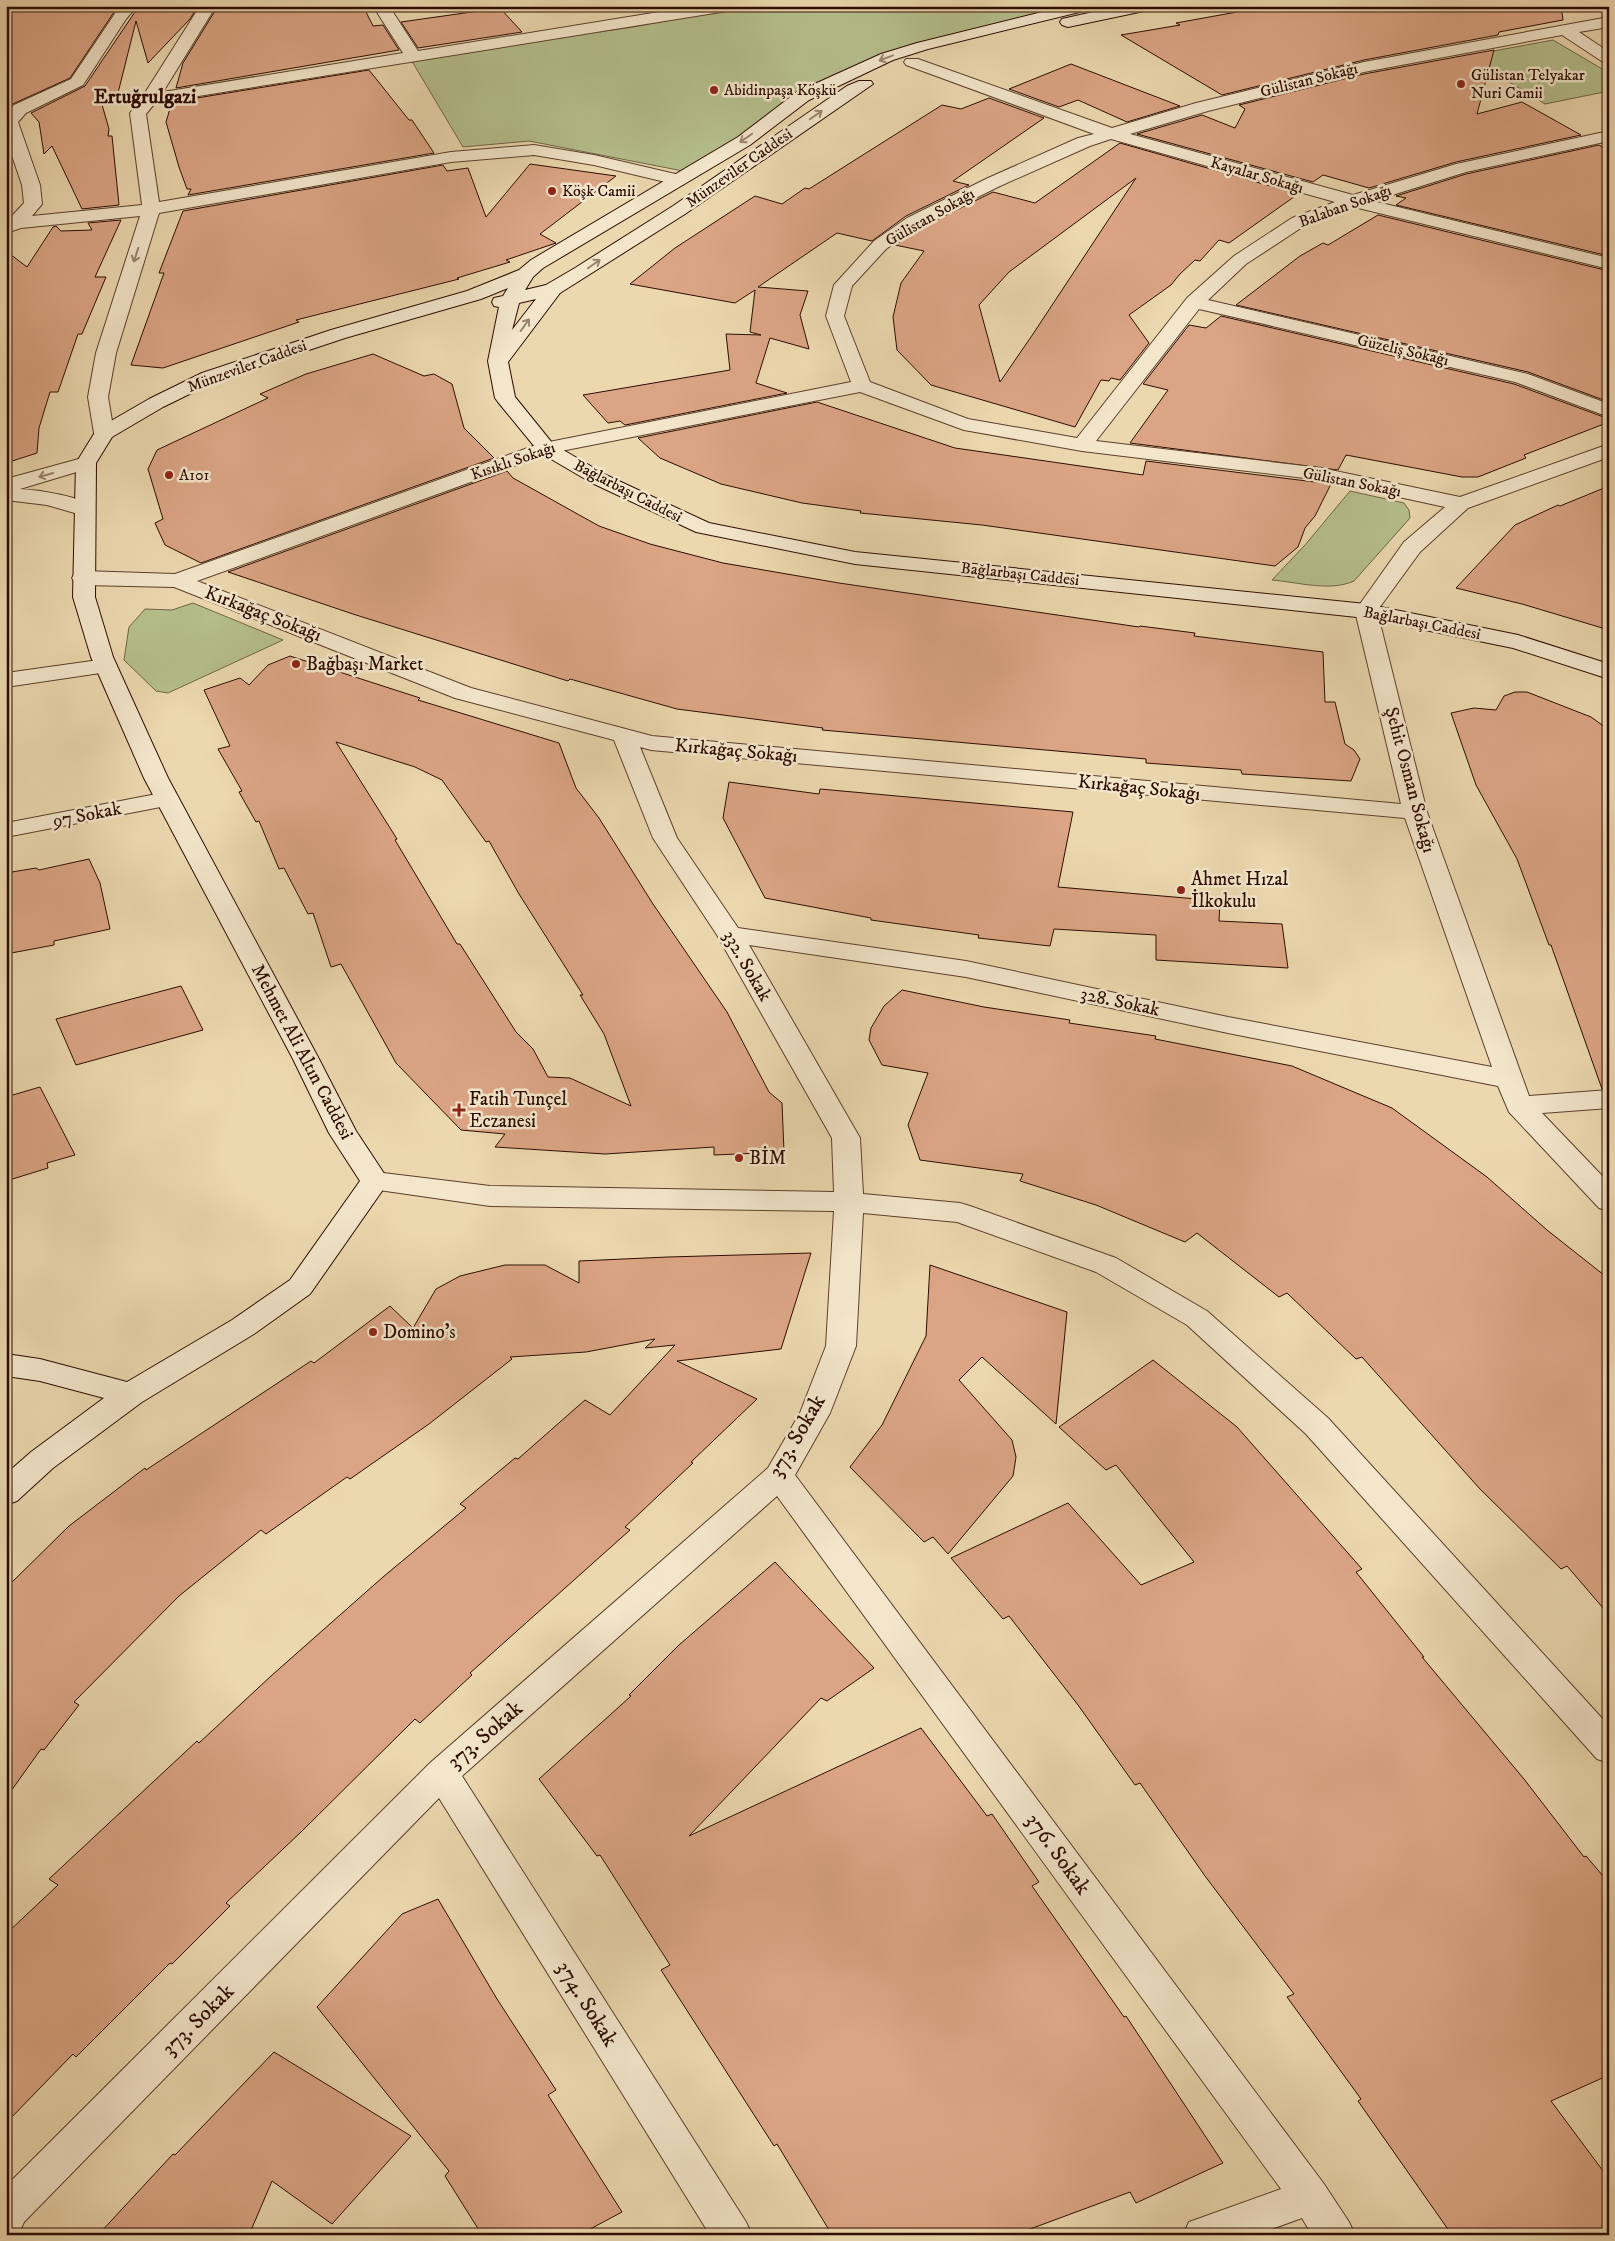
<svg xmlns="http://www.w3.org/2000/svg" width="1615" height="2241" viewBox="0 0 1615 2241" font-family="'IM FELL DW Pica',serif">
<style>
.green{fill:#b5bf8d;stroke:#706646}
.building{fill:#dba585;stroke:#2c0c00;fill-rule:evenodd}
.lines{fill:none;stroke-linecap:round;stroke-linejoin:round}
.street-casing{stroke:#5c3f2c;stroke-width:2}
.secondary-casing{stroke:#2c0c00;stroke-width:2}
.street{fill:#f3e6cb;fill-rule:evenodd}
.secondary{fill:#f3e6cb;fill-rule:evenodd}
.oneway{stroke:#998470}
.poi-dot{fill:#8f2418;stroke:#f3e6cb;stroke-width:2}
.labels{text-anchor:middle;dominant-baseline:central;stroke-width:5;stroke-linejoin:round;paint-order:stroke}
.far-poi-label{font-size:16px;fill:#2c0c00;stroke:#f3e6cb;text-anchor:start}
.far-street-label{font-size:16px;fill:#2c0c00;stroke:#f3e6cb}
.street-label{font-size:19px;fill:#2c0c00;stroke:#f3e6cb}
.poi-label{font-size:19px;fill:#2c0c00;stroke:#f3e6cb;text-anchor:start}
.far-district-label{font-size:20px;font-weight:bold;fill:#2c0c00;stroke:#f3e6cb}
.near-street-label{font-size:22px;fill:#2c0c00;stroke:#f3e6cb}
</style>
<rect width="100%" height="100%" fill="#ecd8af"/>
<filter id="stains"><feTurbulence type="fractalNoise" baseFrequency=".004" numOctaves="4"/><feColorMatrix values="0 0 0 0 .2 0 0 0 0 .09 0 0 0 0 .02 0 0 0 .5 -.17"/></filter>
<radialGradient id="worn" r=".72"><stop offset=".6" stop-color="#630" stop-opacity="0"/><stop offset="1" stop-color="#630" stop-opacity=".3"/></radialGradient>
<path class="green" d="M744,6H1074L881,56L744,135L688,172L529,141L463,147L410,58L633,27Z
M1553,40L1609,73V91L1545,104L1467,56Z
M1350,491L1404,503L1409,510L1410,518L1354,581C1330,592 1297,582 1272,580L1305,545Z
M193,603L283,640L168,693L156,691L124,660L129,627L145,609L172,610Z"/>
<path class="building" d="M69,6H118L70,78L6,107V7L65,9Z
M139,6H198L190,19L148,63L136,21L117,97L97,87L109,129L108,136H112L119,205L82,209L52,146L44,154L39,122L31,113L85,86Z
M218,6H363L373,26L383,25L399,50L176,88L183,63Z
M1270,6H1561L1563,20L1499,32L1498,35L1364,60L1222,95L1121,35L1180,25L1176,23Z
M500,8L522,32L418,48L401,22Z
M1494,50L1477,114L1522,102L1581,135L1456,162L1369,188L1323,175L1313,182L1137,134L1202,115L1235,128L1245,109L1239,105L1364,74Z
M1071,64L1180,106L1127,122L1078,100L1059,107L1009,89Z
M369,70L409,120H412L434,153L188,195L191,189H187L179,167L166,122L172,102Z
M989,98L1044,118L953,181L969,185L906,216L872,241L837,233L758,287L808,291L800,315L809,349L770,338L756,383L787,393L625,425L620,421L608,423L583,395L730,370L726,334L761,335L750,332L755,290L735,303L630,284L675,248L755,196L782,204L805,188L809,189L942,105L961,109Z
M1120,143L1298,194L1229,243L1219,240L1200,261L1195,260L1180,274L1171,285L1129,315L1149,343L1120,380L1111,378L1109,381L1101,380L1075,427L931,385L897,350L893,317L901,283L924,251L895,245L920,228L993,192L1035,203ZM1136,178L1033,334L1000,382L979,305L1009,272Z
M1599,145L1609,151V256L1396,205L1406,198L1396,196L1466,174Z
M530,164L616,176L540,234L556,243L506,260L510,262L457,278L459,279L296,320L299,322L163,368L131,365L164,273H159L183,211L443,165L447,171L468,168L486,217Z
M1378,215L1609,271V402L1528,372L1236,305L1300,256L1323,243L1328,245Z
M121,220L95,277H106L82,334H78L58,392H50L39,428L37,453L6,463V251L27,267L53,227L56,226L61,231L92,230L88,223Z
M1221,316L1514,384L1609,419V422L1524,455L1526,458L1478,477H1462L1346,455L1338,470L1130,443L1168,390L1143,384L1189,325L1206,328Z
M373,354L424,376L434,374L452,384L464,428L494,458L201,563L165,545L155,523L163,519L148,469L157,450L268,398L260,394L306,374Z
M817,402L955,448L1143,475L1146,461L1331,484L1315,516L1305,528L1298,547L1275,566L982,525L860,513L861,511L802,503L721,484L660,458L638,438Z
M507,471L513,478L599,526L650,544L723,563L839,583L1139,627L1140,626L1195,633L1194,636L1323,652L1325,702H1335L1345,744L1354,750L1360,759L1351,781L1242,774L1241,770L1146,763V759L822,730L823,728L677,709L570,679L568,681L356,615L228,572Z
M1609,486V630L1522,604L1456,588L1515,525L1558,505L1560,506Z
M290,656L420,698L418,700L559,743L576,788L599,818L653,904L727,1012L769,1092L782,1103L784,1152L714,1155V1147L605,1154L495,1147L505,1134L461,1130L396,1063L341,964L331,967L313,913L308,914L284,868L279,869L259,821L256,822L239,792L242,791L218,749L230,746L204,690L240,678L249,685L268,665ZM336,742L415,767L442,780L486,842L489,841L519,894L583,995H580L604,1034L631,1106L570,1078L548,1077L533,1049L516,1032L460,944H457L395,840L397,839Z
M1515,692H1527L1591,717L1609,730V1088L1602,1089L1551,945H1549L1517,859L1476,785L1451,713L1474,708L1496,710L1504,696Z
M729,782L819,794L820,789L1073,812L1058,887L1220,901L1219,921L1282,924L1288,968L1156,960V935L1054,929L1050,946L978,938L979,935L871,920V918L765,898L723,818Z
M89,859L100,883L110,929L54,941V945L6,954V873L36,868L39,870Z
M181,986L203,1030L76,1065L56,1019Z
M902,990L984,1007L1070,1020L1069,1023L1156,1036L1155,1039L1292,1066L1392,1108L1487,1177L1547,1230L1609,1279V1615L1567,1566L1561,1569L1480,1489L1362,1357L1356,1359L1287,1293L1279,1297L1197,1233L1185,1242L1096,1205L1020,1181L1023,1174L920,1160L908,1125L928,1073L882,1065L869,1040L871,1028L884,1006Z
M40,1087L75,1155L47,1163L48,1168L6,1181V1097Z
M811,1253L781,1349L677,1361L757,1399L691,1462L693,1463L625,1527L630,1530L470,1673L472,1675L420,1723L415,1719L301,1832L226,1903L230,1906L172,1964L170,1963L76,2057L73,2054L6,2123V1934L58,1885L49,1879L197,1741L199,1743L271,1676L383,1577L466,1508L460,1504L515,1458L518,1459L585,1400L610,1415L675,1345L645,1348L655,1339L586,1352L510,1357L512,1359L429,1424L350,1479L347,1477L266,1534L261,1530L179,1596L74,1702L79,1705L44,1750L41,1749L6,1798V1588L69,1526L145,1468L146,1470L311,1361L314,1363L390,1306L413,1328L436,1289L460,1276L505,1265H545L579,1283V1261L668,1257Z
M930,1265L1067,1312L1056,1424L982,1357L959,1380L1012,1440L1016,1457L1013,1476L948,1554L933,1537L924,1542L850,1467L882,1425L926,1336Z
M1153,1360L1237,1427L1362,1569L1356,1572L1424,1657H1422L1524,1779L1584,1857L1586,1856L1609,1883V2075L1551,2101L1609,2179V2235H1452L1358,2101L1361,2099L1287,1997L1294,1994L1205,1876L1140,1783L1135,1785L1078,1705L1009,1616L1003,1619L951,1558L1068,1503L1141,1585L1194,1562L1116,1465L1106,1470L1059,1427Z
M775,1562L874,1668L827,1701L821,1698L689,1836L921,1728L987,1816L992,1814L1039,1882L1032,1886L1124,2017L1126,2016L1223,2163L1136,2203L1130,2192L1014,2235H832L777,2144L774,2146L661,1970L670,1965L600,1855L597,1856L539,1779L631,1696L629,1695L679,1645Z
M438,1899L497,1999L556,2090L548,2095L622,2212L579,2235H482L445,2176L449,2171L317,2007L402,1914Z
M274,2052L411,2136L332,2224L272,2181L249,2235H98L173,2154L175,2155Z"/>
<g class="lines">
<g class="street-casing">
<path id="street" d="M120,6H137L126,19L83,85L26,113L18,122L40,185L42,204L32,216L142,205L130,113L143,96L200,6H216L163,92L403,53L373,6H389L418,51L696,6H735L733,9L727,11L155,103L146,114L159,202L451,152L534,145L594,155L684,176L687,180L684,184L678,185L594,165L534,155L451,162L159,213L116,353L108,397L114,433L111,437L104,439L97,437L94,433L88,397L96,353L140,216L21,228L6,233V219L10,218L24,203L22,185L6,138V114L14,105L71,79Z
M1609,17V27L1579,32L1609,52V64L1603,62L1562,35L1364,72L1208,111L1130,134L1353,195L1456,164L1609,131V141L1466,172L1373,201L1609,258V269L1354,207L1304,226L1246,264L1208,300L1528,374L1609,404V417L1515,382L1199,309L1096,441L1321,468L1460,497L1609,444V457L1468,508L1420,552L1377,611L1427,812L1529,1096L1609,1090V1108L1542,1113L1609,1183V1211L1599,1208L1509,1112L1498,1086L1228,1033L966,977L749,945L860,1138L863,1194L960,1203L970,1206L1116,1258L1207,1311L1328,1418L1609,1726V1763L1597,1759L1306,1434L1187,1325L1096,1272L957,1222L863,1213L856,1346L830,1413L795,1475L1324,2184L1349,2222L1355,2235H1312L1302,2218L1255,2235H1183L1189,2222L1281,2189L777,1496L462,1776L746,2222L752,2235H710L439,1798L24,2222L20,2231L6,2235V2186L430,1763L768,1468L800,1413L826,1346L834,1211L490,1206L365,1188L361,1181L365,1174L375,1172L490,1186L834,1192L832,1138L717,935L653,838L614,740L455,698L174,587L83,585L75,583L72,578L75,573L83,571L175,574L539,444L851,382L826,316L834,285L874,241L907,218L988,178L1078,138L1094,134L906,65L904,62L906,59H918L1112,128L1196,103L1364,62ZM1111,139L1335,202L1292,218L1234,256L1187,298L1077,438L968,419L870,382L844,316L852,286L886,249L919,226L1000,186L1090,146ZM860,392L964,430L1082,451L1321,480L1445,507L1404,542L1355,611L1401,804L652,736L471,688L197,581L551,453ZM640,747L651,750L1405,818L1492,1067L1228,1017L966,961L738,928L677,838Z
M86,457L93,459L96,463L93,467L20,489C37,490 86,496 95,510L92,514L85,516L47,505L6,500V479Z
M106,659L114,661L117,666L114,671L6,687V673Z
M167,792L176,794L179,799L176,804L6,837V823Z"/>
</g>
<g class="secondary-casing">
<path id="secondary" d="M1066,6H1094L1092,9L928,49L893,60L809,100L750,145L543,268L533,277L525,290L546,285L575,268L673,206L847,86L859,81H871L873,84L685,214L560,293L508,362L515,397L553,444L606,475L709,523L855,552L1366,604L1518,635L1609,664V679L1513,648L1366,618L855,564L696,532L592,483L539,452L498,402L495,398L488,361L499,307L494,306L492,302L494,298L503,296L508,288L481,299L345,338L216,381L163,407L112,437L96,463L95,597L113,657L168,778L319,1059L356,1131L389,1181L310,1294L254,1334L142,1402L53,1468L17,1501L6,1505V1474L31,1452L104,1398L40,1381L6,1376V1354L40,1359L127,1382L232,1320L290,1280L360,1181L329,1133L293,1059L144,778L91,657L73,597L76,463L97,429L149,399L202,373L331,330L467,291L519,270L531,260L738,137L797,92L881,54L917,43ZM536,299L512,330L519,303Z
M1120,6H1152L1150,9L1144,11L1068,27L1062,25L1060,22L1062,19Z"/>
</g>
<use href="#street" class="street"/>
<use href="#secondary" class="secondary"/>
</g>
<defs><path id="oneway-shaft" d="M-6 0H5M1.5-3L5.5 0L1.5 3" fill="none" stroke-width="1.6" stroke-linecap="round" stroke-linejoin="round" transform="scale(1.25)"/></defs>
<g class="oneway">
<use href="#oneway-shaft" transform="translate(886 58) rotate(159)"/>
<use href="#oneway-shaft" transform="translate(816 115) rotate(-35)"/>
<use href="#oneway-shaft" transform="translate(746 138) rotate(145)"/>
<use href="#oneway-shaft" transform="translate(136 255) rotate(108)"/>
<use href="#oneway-shaft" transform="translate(594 264) rotate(-35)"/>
<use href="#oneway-shaft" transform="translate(525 325) rotate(-54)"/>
<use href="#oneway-shaft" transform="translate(46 475) rotate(164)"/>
</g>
<g class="poi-dot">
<circle cx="1461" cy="84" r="5"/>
<circle cx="714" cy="90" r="5"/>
<circle cx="552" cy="191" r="5"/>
<circle cx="169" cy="475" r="5"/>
<circle cx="296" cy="664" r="5"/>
<circle cx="1181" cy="890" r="5"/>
<path d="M456.5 1102.5h5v5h5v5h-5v5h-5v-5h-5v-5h5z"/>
<circle cx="739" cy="1158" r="5"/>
<circle cx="373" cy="1332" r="5"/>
</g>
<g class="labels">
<g class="far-poi-label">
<text x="1471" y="75">Gülistan Telyakar<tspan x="1471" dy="18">Nuri Camii</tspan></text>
<text x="724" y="90">Abidinpaşa Köşkü</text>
<text x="562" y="191">Köşk Camii</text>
<text x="179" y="475">A101</text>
</g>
<g class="far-street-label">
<text transform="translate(1309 80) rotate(-14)">Gülistan Sokağı</text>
<text transform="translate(739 168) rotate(-35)">Münzeviler Caddesi</text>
<text transform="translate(1257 175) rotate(16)">Kayalar Sokağı</text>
<text transform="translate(1345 206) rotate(-20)">Balaban Sokağı</text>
<text transform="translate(930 217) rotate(-30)">Gülistan Sokağı</text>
<text transform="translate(1403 350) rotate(13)">Güzeliş Sokağı</text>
<text transform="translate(247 366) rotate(-20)">Münzeviler Caddesi</text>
<text transform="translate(513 461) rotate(-19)">Kısıklı Sokağı</text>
<text transform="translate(1352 482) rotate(11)">Gülistan Sokağı</text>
<text transform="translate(628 491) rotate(27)">Bağlarbaşı Caddesi</text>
<text transform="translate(1020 574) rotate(6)">Bağlarbaşı Caddesi</text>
<text transform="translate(1422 623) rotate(11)">Bağlarbaşı Caddesi</text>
</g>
<g class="street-label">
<text transform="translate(263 614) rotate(21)">Kırkağaç Sokağı</text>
<text transform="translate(736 751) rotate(5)">Kırkağaç Sokağı</text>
<text transform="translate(1410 780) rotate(75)">Şehit Osman Sokağı</text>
<text transform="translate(1139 788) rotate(6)">Kırkağaç Sokağı</text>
<text transform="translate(87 815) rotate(-11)">97 Sokak</text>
<text transform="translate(747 966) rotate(60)">332. Sokak</text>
<text transform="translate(1120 1002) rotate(12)">328. Sokak</text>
<text transform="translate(302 1052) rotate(62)">Mehmet Ali Altın Caddesi</text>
</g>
<g class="poi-label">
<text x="306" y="664">Bağbaşı Market</text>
<text x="1191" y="879">Ahmet Hızal<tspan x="1191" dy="22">İlkokulu</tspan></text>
<text x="469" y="1099">Fatih Tunçel<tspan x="469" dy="22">Eczanesi</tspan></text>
<text x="749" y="1158">BİM</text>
<text x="383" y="1332">Domino's</text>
</g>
<g class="far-district-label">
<text x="145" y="97">Ertuğrulgazi</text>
</g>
<g class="near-street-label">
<text transform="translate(797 1436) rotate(-60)">373. Sokak</text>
<text transform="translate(485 1735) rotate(-41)">373. Sokak</text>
<text transform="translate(1058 1854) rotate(54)">376. Sokak</text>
<text transform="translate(587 2004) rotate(58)">374. Sokak</text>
<text transform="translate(198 2020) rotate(-45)">373. Sokak</text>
</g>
</g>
<rect width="1615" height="2241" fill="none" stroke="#ecd8af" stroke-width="25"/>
<rect x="8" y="8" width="1600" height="2226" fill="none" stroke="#2c0c00" stroke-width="2.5"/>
<rect x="12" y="12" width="1590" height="2216" fill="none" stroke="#2c0c00"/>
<rect width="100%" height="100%" filter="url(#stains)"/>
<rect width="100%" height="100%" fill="url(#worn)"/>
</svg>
